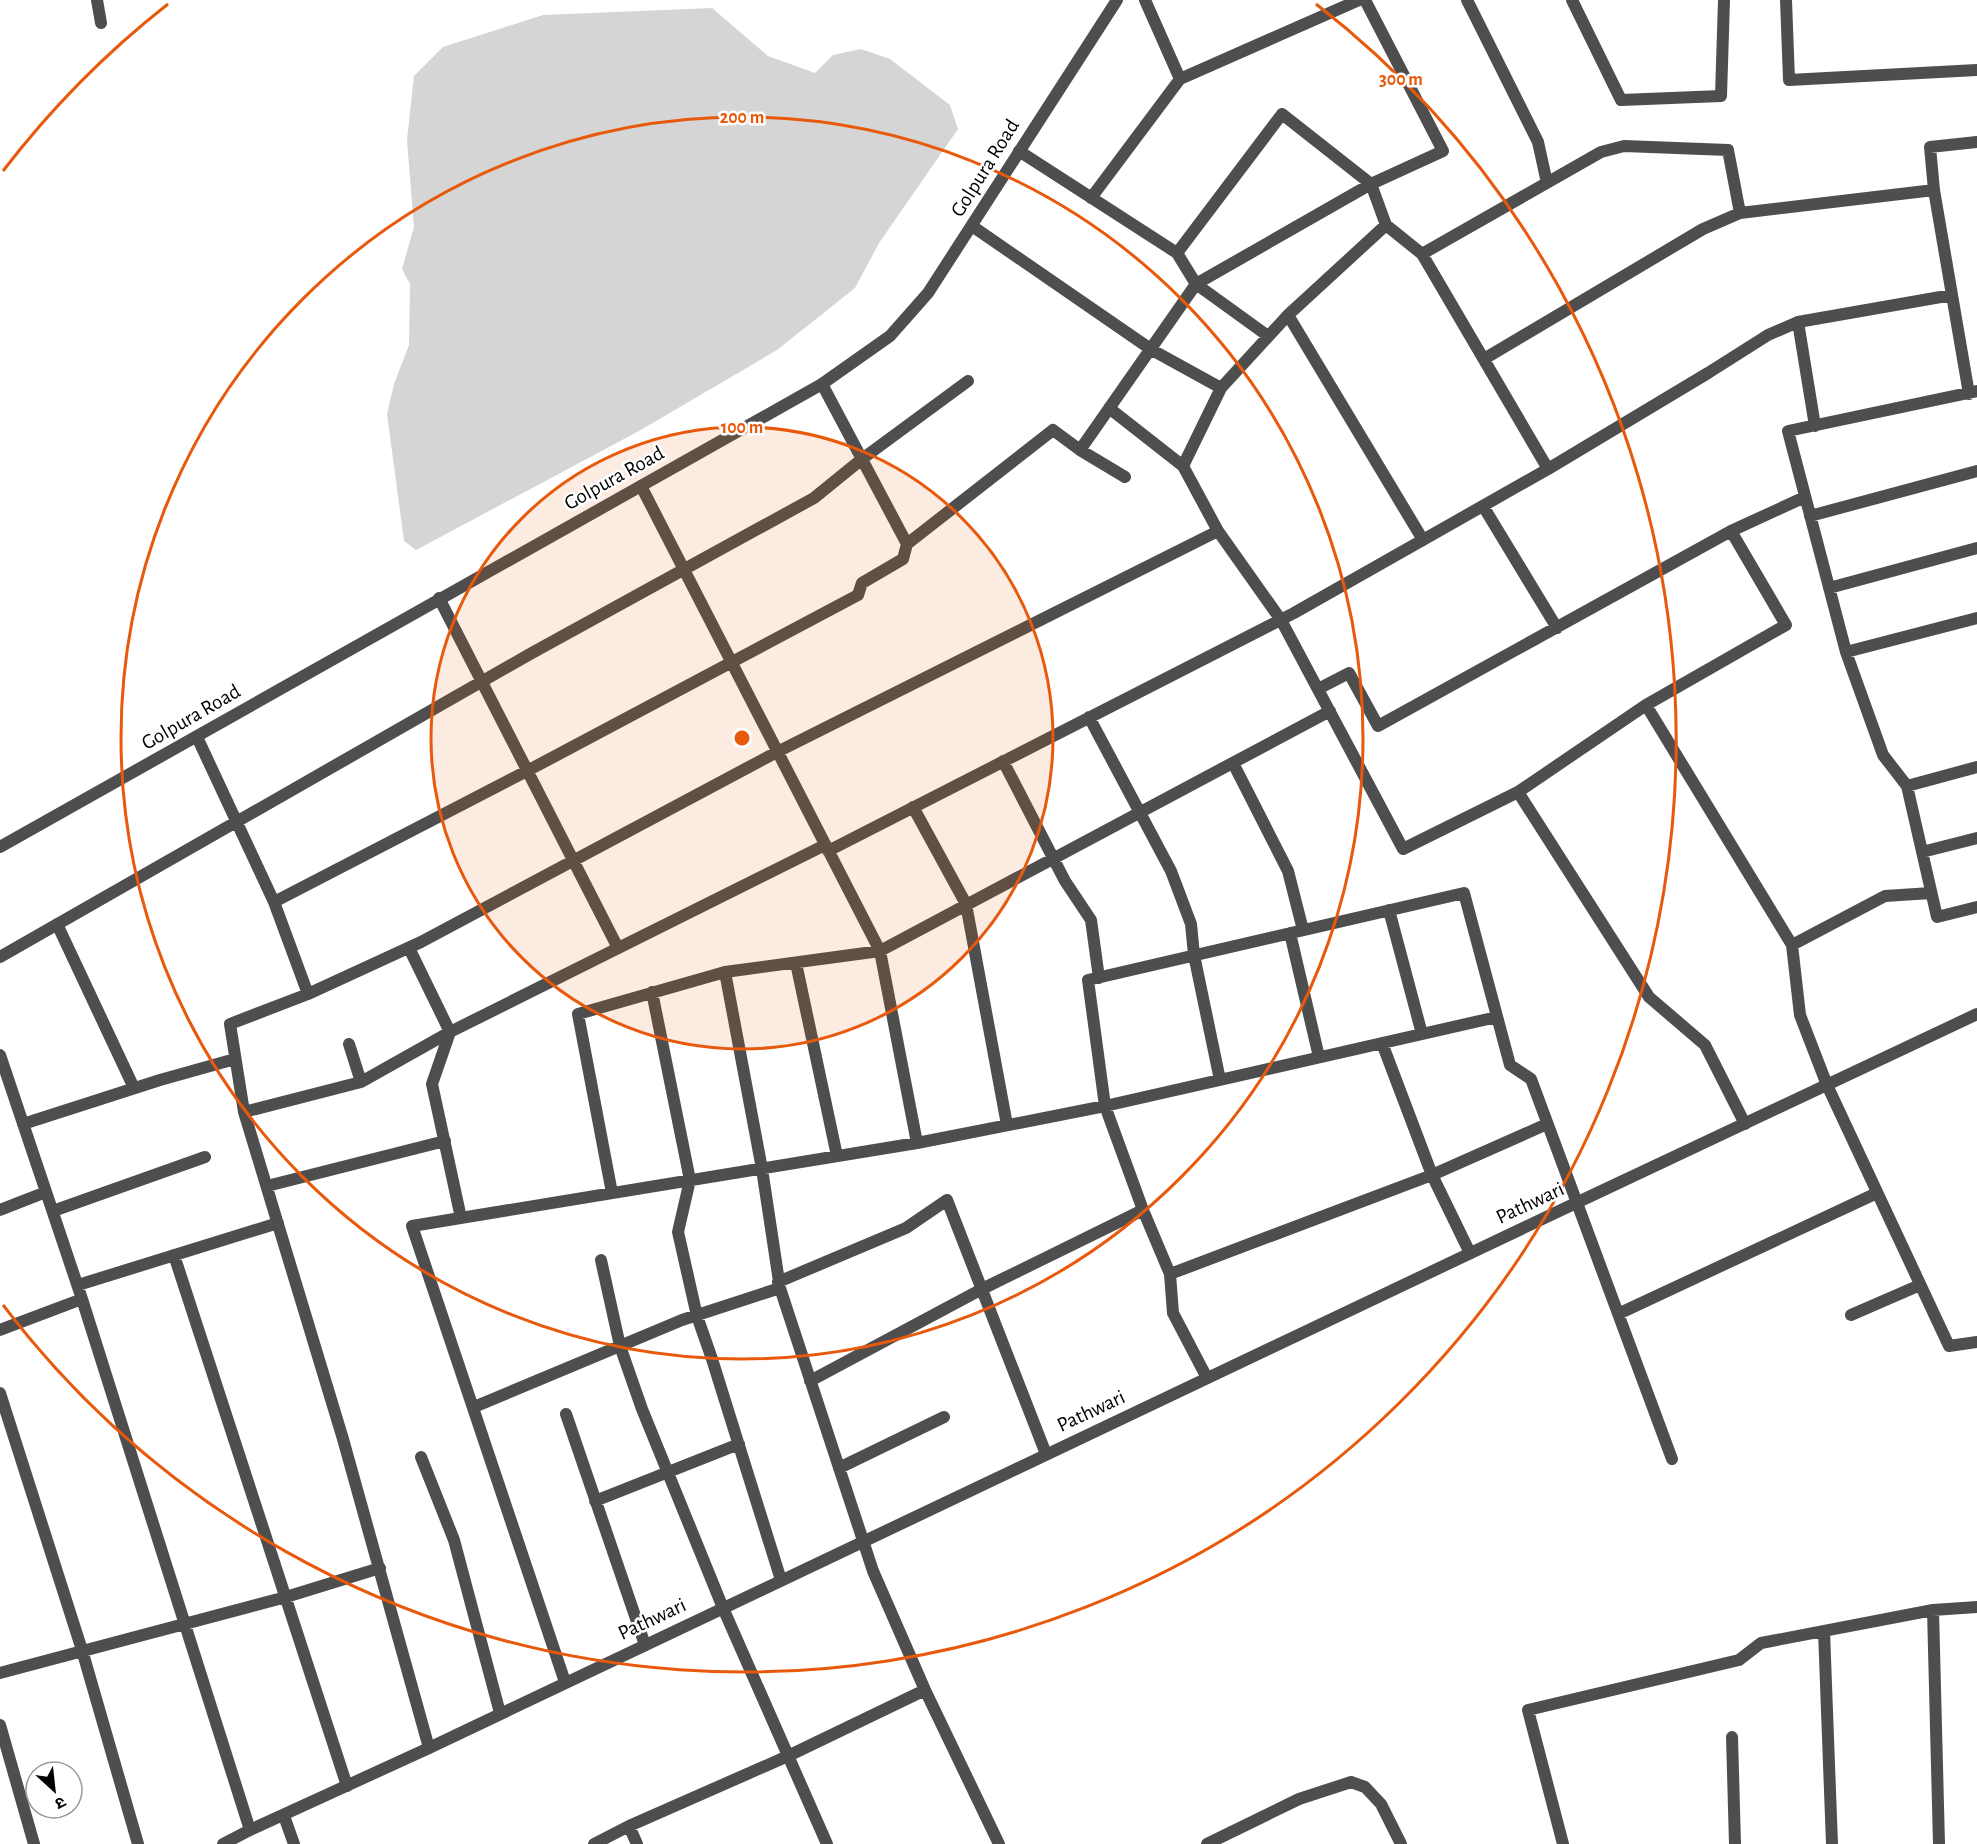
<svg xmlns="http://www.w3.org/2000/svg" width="1977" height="1844" viewBox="0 0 1977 1844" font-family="'Alegreya Sans','Noto Sans Devanagari',sans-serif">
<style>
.green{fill:#d5d5d5}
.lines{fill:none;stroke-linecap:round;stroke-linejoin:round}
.minor{stroke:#4e4e4e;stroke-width:12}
.tertiary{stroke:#4e4e4e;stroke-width:12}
.ring{fill:none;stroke:#e8590c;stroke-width:3}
.labels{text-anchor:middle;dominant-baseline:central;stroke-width:5;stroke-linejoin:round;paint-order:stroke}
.street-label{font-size:21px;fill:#000;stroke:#fff}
.centre{fill:#e8590c;stroke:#fff;stroke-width:3}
.ring-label{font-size:18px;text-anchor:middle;font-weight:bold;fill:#e8590c;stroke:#fff;stroke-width:5;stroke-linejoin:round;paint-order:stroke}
</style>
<rect width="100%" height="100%" fill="#fff"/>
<path class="green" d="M712,8L768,56L815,73L833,55L861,49L890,59L950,105L958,129L879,243L855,288L777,350L639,431L416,550L404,541L387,414L394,384L409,345L410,284L402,269L414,227L407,140L414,76L443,47L543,15Z"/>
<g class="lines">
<path class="minor" d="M97,0L101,23
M1145,0L1180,79
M1467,0L1538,142L1547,183
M1572,0L1621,100L1721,96L1724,0
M1786,0L1789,80L1977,70
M1019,151L1177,253L1196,284L1268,336
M1091,198L1180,79L1359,0
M1386,225L1288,315L1221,388L1183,466L1218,531L1281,620L1403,849L1518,792L1646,705L1786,625L1731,531
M972,226L1152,350L1221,388
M1177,253L1282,114L1371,184L1386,225L1422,254L1548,469
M1422,254L1601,152L1624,146L1728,150L1740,213
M1288,315L1423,540
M1798,322L1815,426
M1484,359L1703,229L1740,213L1934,190
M822,384L907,544
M1977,391L1788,431L1846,652L1883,755L1907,786L1937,917L1977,907
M1969,394L1934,190L1930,147L1977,142
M1109,408L1183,466
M1080,450L1196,284L1371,184L1443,151L1365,0
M641,486L880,951L917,1143
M1483,506L1557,628
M1810,516L1977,471
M1829,588L1977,548
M439,598L618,948
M1846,652L1977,618
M1318,689L1349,673L1378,726L1731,531L1805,497
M1646,705L1792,945L1800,1015L1827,1085L1949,1346L1977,1342
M1089,717L1171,871L1191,924L1194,955L1220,1080
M197,737L274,902L308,994
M1003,761L1065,881L1091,920L1099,978
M1233,763L1288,871L1303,930
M1907,786L1977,767
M1518,792L1649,997L1705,1045L1745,1124
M913,807L966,904L1007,1125
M828,851L1294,613L1548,469L1708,373L1768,335L1798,322L1952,295
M1922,852L1977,838
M274,902L527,771L858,595L862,583L903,559L907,544L1053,430L1080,450L1125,477
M1389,910L1422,1034
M57,924L134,1088
M1290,933L1319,1057
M1792,945L1885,896L1931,893
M409,948L450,1032L825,845
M0,957L530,654L814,498L862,459L968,381
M796,963L837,1156
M725,972L762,1169L780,1288L873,1571L925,1690L999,1844
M652,992L690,1180L678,1232L697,1316L712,1359L781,1580
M450,1032L432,1084L461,1218
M1382,1043L1432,1175L1470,1253
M0,1055L82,1299L250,1830
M361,1082L450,1032
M244,1112L361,1082L349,1044
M23,1124L160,1080L235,1059
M267,1186L445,1141
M612,1193L578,1014L725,972L880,951L1330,711
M0,1210L46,1192
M53,1211L205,1157
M174,1255L347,1786
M601,1260L620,1346L642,1409L723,1608L827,1844
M1170,1274L1143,1210L1105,1106L1088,980L1464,893L1510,1065L1531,1079L1672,1459
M778,1282L906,1228L947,1200L1046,1454
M78,1285L278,1223
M1618,1314L1877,1193
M1851,1315L1920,1285
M0,1330L82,1299
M1207,1378L1173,1313L1170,1274L1432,1175L1547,1124
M810,1381L982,1289L1143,1210
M0,1393L82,1650L138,1844
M474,1407L682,1320L780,1288
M566,1414L645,1645
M421,1457L454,1540L500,1713
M839,1468L944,1417
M595,1501L739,1444
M1933,1610L1939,1844
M1824,1631L1832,1844
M0,1673L286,1597L380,1568
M565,1682L412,1226L917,1143L1105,1106L1497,1017
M0,1725L34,1844
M1732,1737L1735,1844
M429,1748L343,1439L244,1112L230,1024L308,994L421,942L777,752L1218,531
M284,1816L294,1844
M629,1826L637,1844
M594,1844L629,1826L788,1756L925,1690
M1207,1844L1299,1799L1351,1782L1365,1787L1381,1804L1401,1844
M1563,1844L1528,1710L1739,1660L1761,1643L1933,1610L1977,1607"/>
<path class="tertiary" d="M0,847L822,384L890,336L928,293L1117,0
M223,1844L250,1830L429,1748L1576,1203L1977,1014"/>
</g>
<circle cx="742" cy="738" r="311" fill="#e8590c" fill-opacity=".12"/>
<g class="ring">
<circle cx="742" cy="738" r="311"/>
<circle cx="742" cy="738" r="621"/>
<path d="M3 171A932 932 0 0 1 168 4M1316 4A932 932 0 1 1 3 1305"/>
</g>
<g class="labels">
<g class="street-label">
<text transform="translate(985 168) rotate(-58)">Golpura Road</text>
<text transform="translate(614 478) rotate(-29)">Golpura Road</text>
<text transform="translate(191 717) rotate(-30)">Golpura Road</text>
<text transform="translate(1530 1203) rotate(-25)">Pathwari</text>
<text transform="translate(1091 1411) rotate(-25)">Pathwari</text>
<text transform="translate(652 1619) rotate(-25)">Pathwari</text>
</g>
</g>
<circle cx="742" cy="738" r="9" class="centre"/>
<g class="ring-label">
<text x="1401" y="85">300 m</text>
<text x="742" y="123">200 m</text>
<text x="742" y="433">100 m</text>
</g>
<g transform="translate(54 1790) rotate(153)"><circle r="28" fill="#ffffff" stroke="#999999" stroke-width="1.5"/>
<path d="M0-4.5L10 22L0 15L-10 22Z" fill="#000000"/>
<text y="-9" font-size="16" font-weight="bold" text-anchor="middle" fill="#000000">उ</text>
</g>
</svg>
